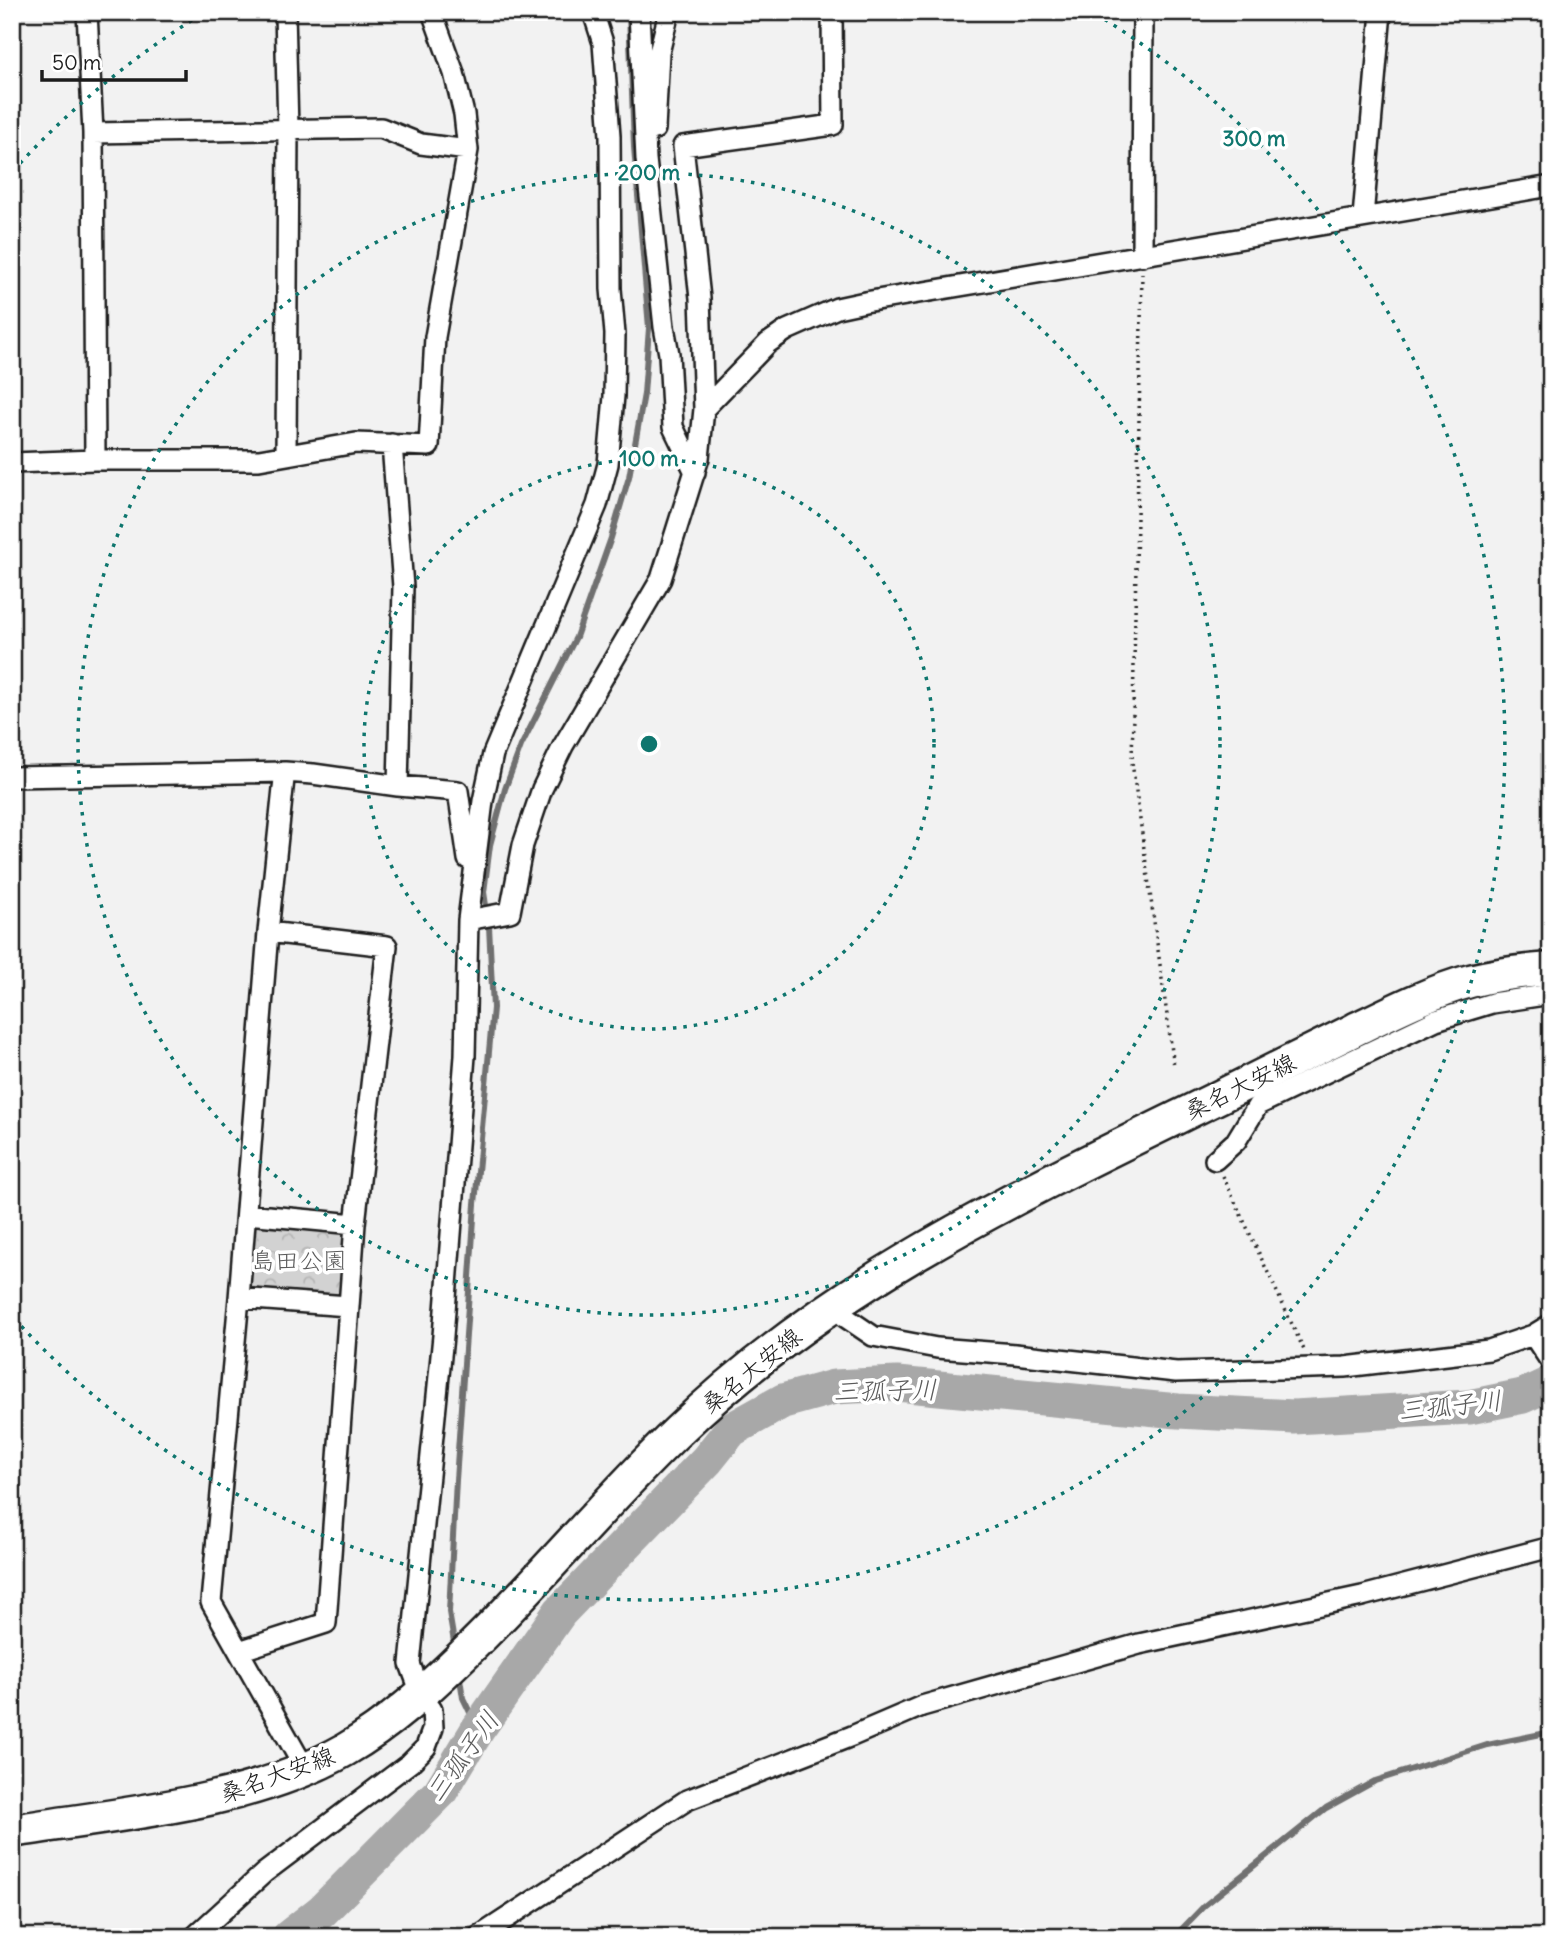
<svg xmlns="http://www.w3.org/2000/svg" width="1563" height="1949" viewBox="0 0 1563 1949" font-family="Delius,'Klee One',sans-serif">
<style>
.park{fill:url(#park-crowns);stroke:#777;stroke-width:2}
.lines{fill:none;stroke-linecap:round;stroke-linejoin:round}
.stream{stroke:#707070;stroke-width:6}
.river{stroke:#a8a8a8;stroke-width:35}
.minor-casing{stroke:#1c1c1c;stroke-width:24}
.primary-casing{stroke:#1c1c1c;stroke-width:37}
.path{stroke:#1c1c1c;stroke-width:3.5;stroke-dasharray:2 5;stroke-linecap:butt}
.minor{stroke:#fff;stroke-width:19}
.primary{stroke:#fff;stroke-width:32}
.ring{fill:none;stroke:#0f766e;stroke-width:3.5;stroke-dasharray:3.5 7}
.labels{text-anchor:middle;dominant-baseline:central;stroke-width:7;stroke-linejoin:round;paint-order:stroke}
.street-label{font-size:24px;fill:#1c1c1c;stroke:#fff}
.park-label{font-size:24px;fill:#5c5c5c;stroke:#fff}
.water-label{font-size:26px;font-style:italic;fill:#5b5b5b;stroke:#fff}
.centre{fill:#0f766e;stroke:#fff;stroke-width:3.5}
.ring-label{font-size:21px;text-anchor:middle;font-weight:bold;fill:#0f766e;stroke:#fff;stroke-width:7;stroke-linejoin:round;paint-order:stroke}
</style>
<defs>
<pattern id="park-crowns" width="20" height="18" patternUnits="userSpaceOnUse" patternTransform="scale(1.75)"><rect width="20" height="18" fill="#d2d2d2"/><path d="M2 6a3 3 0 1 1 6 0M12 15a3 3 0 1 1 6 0" fill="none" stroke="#b4b4b4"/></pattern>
</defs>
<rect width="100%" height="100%" fill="#f2f2f2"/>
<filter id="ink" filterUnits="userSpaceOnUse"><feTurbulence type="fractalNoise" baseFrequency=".0143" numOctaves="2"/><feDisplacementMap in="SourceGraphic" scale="14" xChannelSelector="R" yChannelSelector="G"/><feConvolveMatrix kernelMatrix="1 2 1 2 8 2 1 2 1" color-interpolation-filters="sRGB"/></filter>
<g filter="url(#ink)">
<path class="park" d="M250,1219L351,1229L345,1300L244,1293Z"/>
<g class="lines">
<path class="stream" d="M455,1648L449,1612L456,1480L475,1204L493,1008L489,926L484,892L490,845L505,789L521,746L576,637L611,538L629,477L644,394L649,328L634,147L629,12
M459,1672L463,1698L478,1729
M1174,1937L1204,1906L1326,1808L1375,1781L1487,1745L1551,1732"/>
<path class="river" d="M289,1937L322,1911L440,1792L478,1729L560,1612L707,1460L731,1430L783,1401L834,1387L897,1384L1178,1411L1294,1417L1469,1407L1523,1396L1551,1383"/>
<g class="minor-casing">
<path id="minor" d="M87,12L93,133L95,460
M285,12L288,129L286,455
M639,12L646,159L664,327L669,354L673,427L695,472
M655,129L659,53L669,12
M93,133L381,128L421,144L468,150
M1363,217L1381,12
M1142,256L1143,12
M704,409L700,298L683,146L833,125L832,12
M12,463L95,460H259L356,443L429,446L435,337L468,150L464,114L454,73L432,12
M12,777L285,772L313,774L398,786L403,587L392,444
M284,779L268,932L239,1298L211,1602L305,1769
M398,786L458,791L468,859
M468,920L510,912L523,845L542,789L563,746L661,579L699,458L704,409L768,343L787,330L837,308L865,302L1551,186
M1215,1160L1236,1141L1258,1105L1436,1020L1492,1003L1551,994
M246,1214L355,1224
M239,1298L348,1306
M836,1303L845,1317L873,1336L937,1348L1015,1354L1176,1372L1345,1367L1489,1350L1533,1335L1551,1324
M1533,1335L1551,1362
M239,1651L326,1623L355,1224L387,946L268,932
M194,1937L264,1873L410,1763L426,1747L433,1728L432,1710L422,1696L410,1664L443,1336L465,1056L468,920L483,801L493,754L597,505L608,464L614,396L615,334L611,289L610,136L603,43L593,12
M478,1937L687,1800L852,1736L922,1706L1139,1644L1362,1596L1551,1547"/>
</g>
<g class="primary-casing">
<path id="primary" d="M12,1831C119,1814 250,1804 345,1750C390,1724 428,1689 465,1653C539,1582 604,1502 678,1431C835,1279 1030,1190 1223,1095C1267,1073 1310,1052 1354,1030C1391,1012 1430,992 1470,981C1497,974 1524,971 1551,969"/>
</g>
<path class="path" d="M1142,273L1132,762L1174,1066
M1223,1176L1304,1350"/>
<use href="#minor" class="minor"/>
<use href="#primary" class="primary"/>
</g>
</g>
<g class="ring">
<circle cx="649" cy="744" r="285"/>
<circle cx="649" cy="744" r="571"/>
<path d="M13 171A856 856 0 0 1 202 14M1096 14A856 856 0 1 1 13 1317"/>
</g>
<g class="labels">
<g class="street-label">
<text transform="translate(1240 1086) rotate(-26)">桑名大安線</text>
<text transform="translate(751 1370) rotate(-39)">桑名大安線</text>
<text transform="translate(277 1774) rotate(-20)">桑名大安線</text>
</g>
<g class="park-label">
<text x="299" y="1260">島田公園</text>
</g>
<g class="water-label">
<text transform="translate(885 1390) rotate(-1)">三孤子川</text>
<text transform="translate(1450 1405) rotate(-6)">三孤子川</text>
<text transform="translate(462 1756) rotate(-54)">三孤子川</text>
</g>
</g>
<circle cx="649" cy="744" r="10" class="centre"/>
<g class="ring-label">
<text x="1254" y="146">300 m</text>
<text x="649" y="180">200 m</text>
<text x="649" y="466">100 m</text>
</g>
<rect width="1563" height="1949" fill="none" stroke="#fff" stroke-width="42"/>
<rect x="21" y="21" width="1521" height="1907" fill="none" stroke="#1c1c1c" stroke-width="2.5" filter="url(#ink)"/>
<path d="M42 70v10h144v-10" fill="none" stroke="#1c1c1c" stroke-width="3.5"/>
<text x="52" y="70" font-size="21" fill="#1c1c1c" stroke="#ffffff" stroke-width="5" paint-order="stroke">50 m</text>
</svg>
